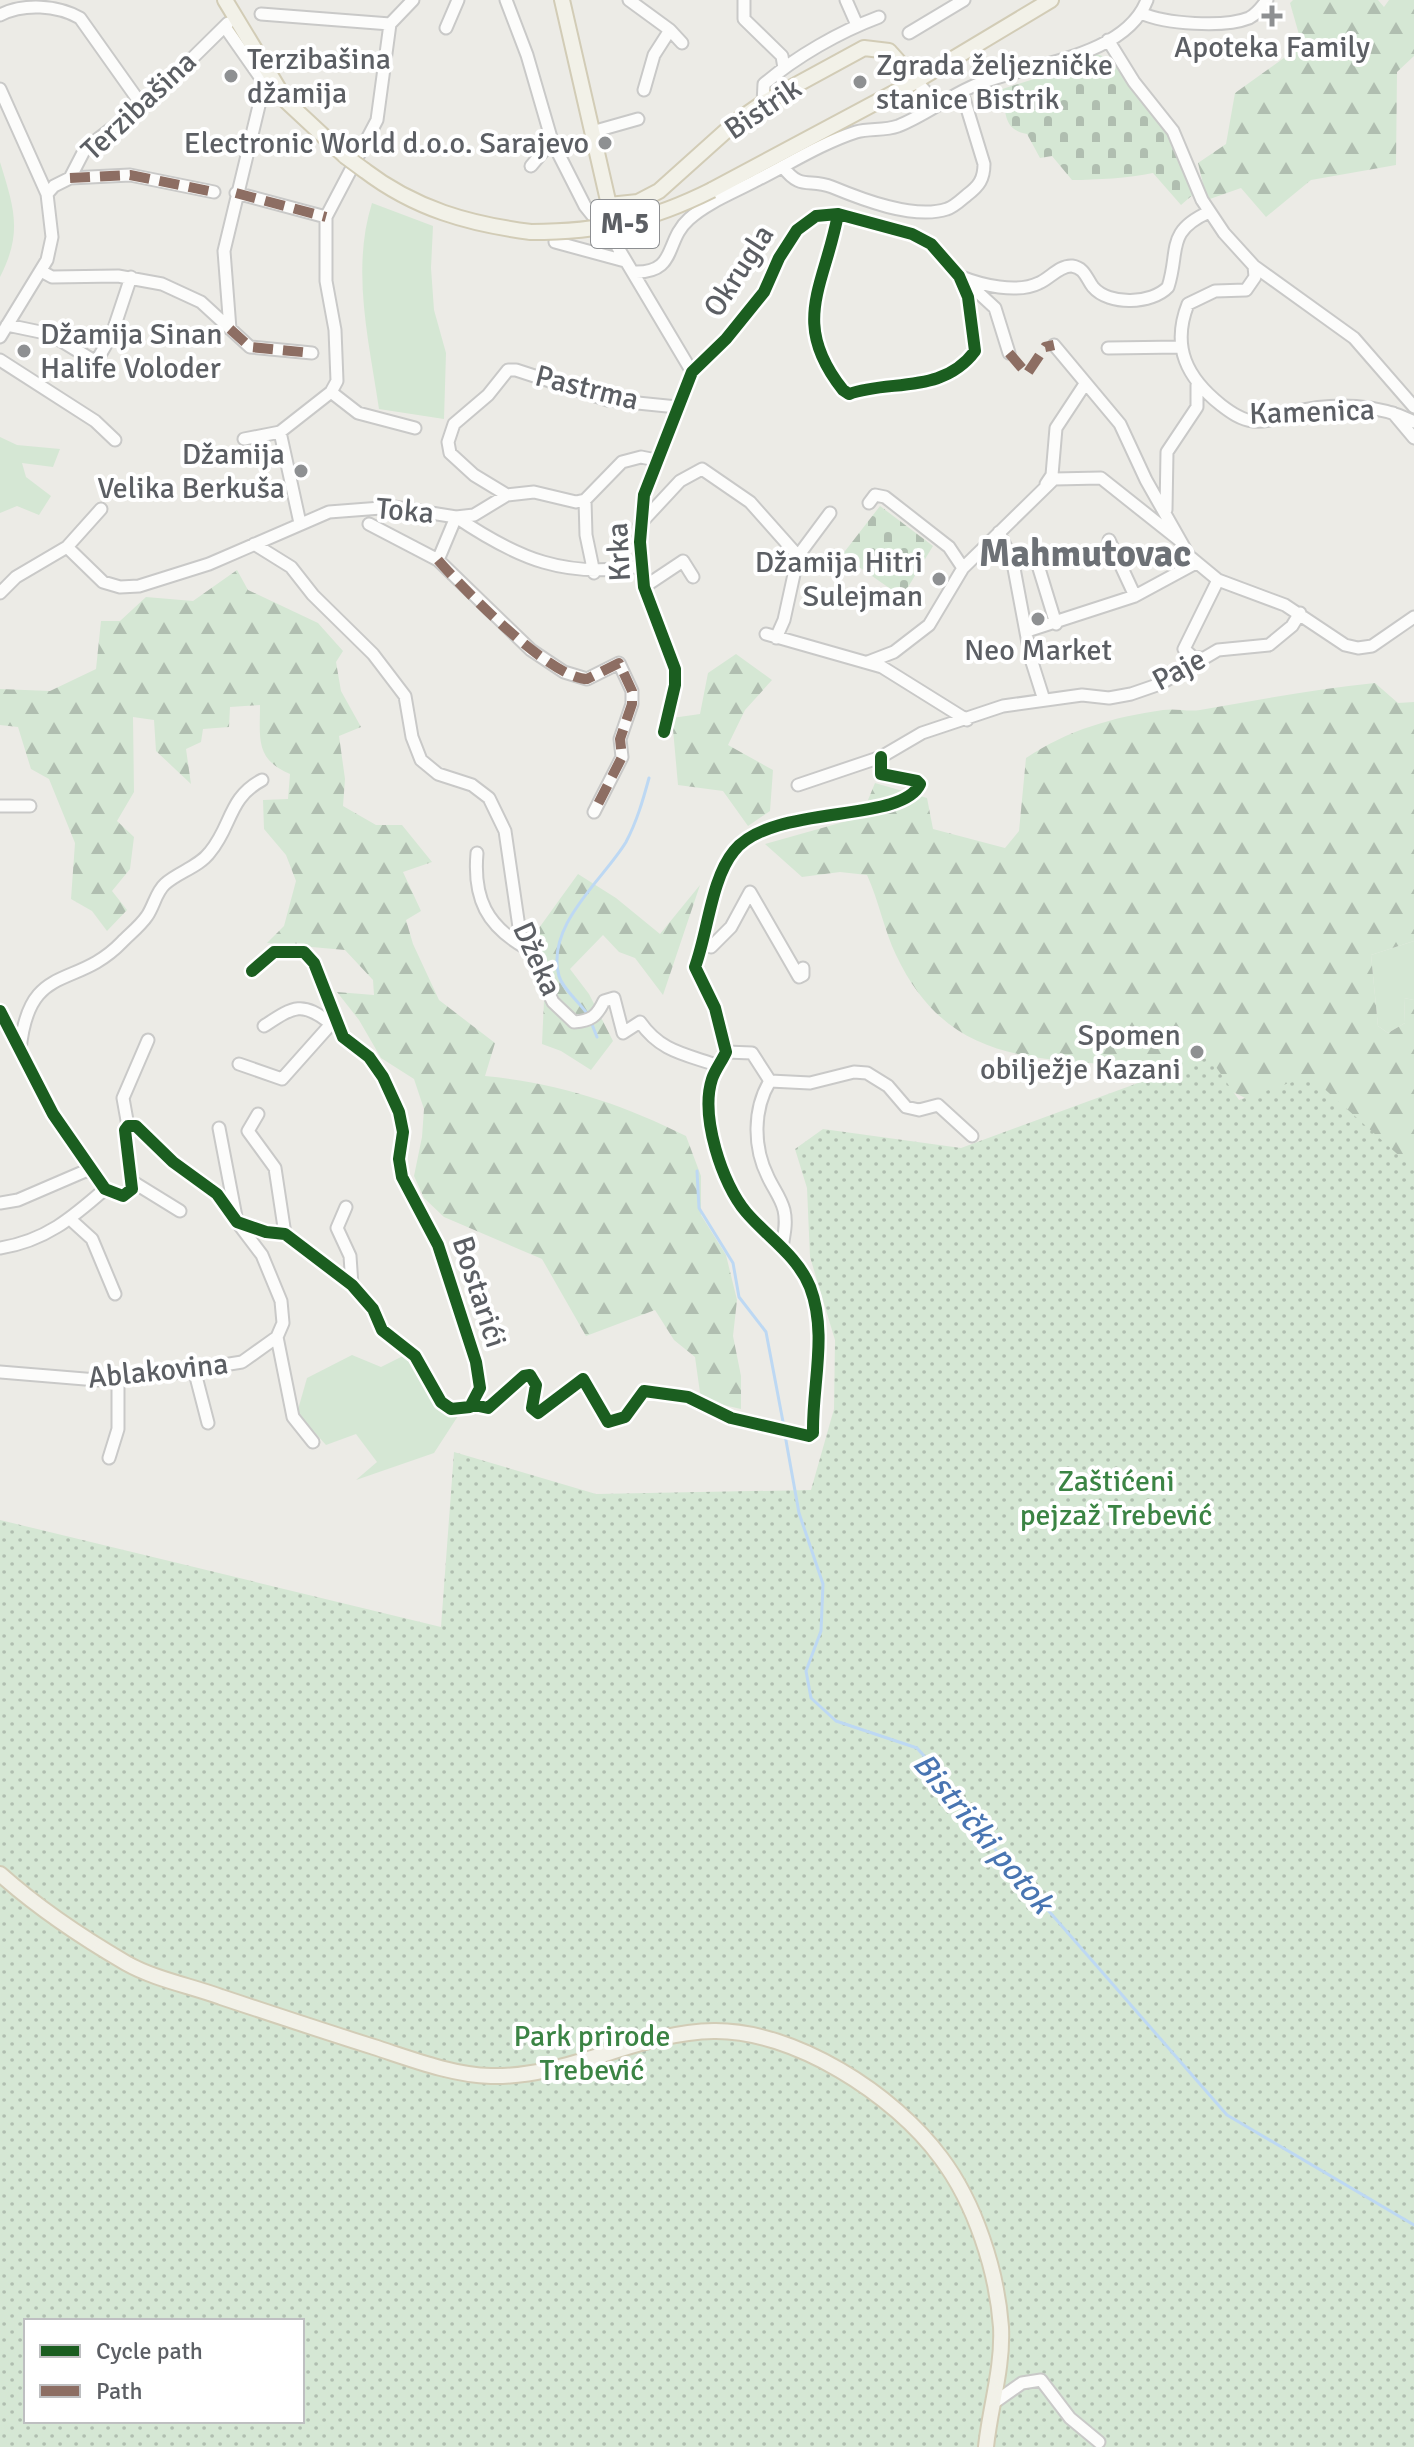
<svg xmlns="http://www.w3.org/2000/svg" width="1414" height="2447" viewBox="0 0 1414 2447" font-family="Signika,sans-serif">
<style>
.grass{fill:#d5e7d4}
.forest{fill:url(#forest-firs)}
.cemetery{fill:url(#cemetery-stones)}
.park{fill:url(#park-dots);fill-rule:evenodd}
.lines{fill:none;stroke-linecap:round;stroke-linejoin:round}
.stream{stroke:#bdd8f3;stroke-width:3}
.minor-casing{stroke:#c9c9c8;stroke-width:15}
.major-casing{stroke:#d2ccb6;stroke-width:18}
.minor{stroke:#fcfcfb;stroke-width:11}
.major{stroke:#f2f1e8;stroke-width:14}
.major-bridge-casing{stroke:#d2ccb6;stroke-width:18;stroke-linecap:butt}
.major-bridge{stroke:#f2f1e8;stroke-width:14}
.quiet{stroke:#8d6e63;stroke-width:10;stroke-dasharray:20 10;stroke-linecap:butt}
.cycleway-casing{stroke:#fff;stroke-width:17}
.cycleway{stroke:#1b5e20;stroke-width:12}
.poi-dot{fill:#8e9092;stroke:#fff;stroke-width:3}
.labels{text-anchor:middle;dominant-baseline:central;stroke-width:8;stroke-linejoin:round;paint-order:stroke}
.shield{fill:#fff;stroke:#8d8f92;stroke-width:2}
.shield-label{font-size:28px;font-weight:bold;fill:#5c5f64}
.poi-label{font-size:30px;fill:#5c5f64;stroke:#fff;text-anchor:end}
.street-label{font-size:30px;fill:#5c5f64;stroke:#fff}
.park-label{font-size:30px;fill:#3b8444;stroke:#fff}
.water-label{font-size:32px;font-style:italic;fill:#4975b2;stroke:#fff}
.district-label{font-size:38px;font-weight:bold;fill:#6d7176;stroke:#fff}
</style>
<defs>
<pattern id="forest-firs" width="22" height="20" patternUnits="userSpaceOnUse" patternTransform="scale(2)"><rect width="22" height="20" fill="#d5e7d4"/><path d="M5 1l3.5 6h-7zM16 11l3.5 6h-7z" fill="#b0beb0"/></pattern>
<pattern id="cemetery-stones" width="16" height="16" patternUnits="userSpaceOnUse" patternTransform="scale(2)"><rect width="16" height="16" fill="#d5e7d4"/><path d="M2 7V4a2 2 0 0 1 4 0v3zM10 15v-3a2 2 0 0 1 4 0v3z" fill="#b0beb0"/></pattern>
<pattern id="park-dots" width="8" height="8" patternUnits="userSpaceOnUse" patternTransform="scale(2)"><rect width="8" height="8" fill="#d5e7d4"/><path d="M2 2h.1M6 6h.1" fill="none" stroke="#b0beb0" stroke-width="1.8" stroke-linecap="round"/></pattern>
</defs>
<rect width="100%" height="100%" fill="#ecebe6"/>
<path class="grass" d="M0,162C14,208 23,232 0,277Z
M372,203L433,226L431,268L434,310L446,353L444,419L379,409C369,341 351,270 372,203Z
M0,437L17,445L60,449L53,467L22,463L26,477L51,496L39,515L17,506L0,513Z
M1414,941V1000L1404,998L1405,1023L1388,1033L1378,1026L1371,955Z
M352,1355L381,1367L405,1355L432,1398L458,1416L434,1453L356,1480L377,1462L356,1434L326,1445L297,1413L307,1378Z"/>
<path class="forest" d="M1293,0H1378L1384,7L1389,0H1414V56L1397,72L1396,165L1311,180L1266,217L1241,188L1207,200L1198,163L1226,144L1235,93L1302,45L1290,3Z
M237,570L248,590L318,623L343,651L336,662L341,691L361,727L339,736L345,779L343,806L376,825H402L432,862L403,872L421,911L406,920L413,944L439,1000L495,1043L485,1076C558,1083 620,1103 686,1136L701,1176V1215L726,1255L737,1300L733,1336L741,1376V1409L701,1400L695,1357L674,1340L655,1310L586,1336L542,1259L444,1217L424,1198L414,1176L422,1137L424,1109L414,1079L381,1058L359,1020L337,992L374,995L373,980L345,950L267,943L284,926L296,881L286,855L264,829L263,800L288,799L290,774C255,759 260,739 260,705L230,707L229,727L203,729L201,742L186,749L191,784L156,751L154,720L133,717L134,792L117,821L134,837L130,869L112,891L127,910L107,931L92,911L71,899L75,843L49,779L31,769L18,727L0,725V689L50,691L96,669L101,621H120L146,597L193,601Z
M736,654L772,680L745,710L728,745L773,770L770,811L748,826L723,791L678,785L672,718L700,714L708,673Z
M1375,683L1398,703L1414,702V941L1371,955L1378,1026L1388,1033L1405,1023L1404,998L1414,1000V1174C1368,1154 1321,1134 1275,1113C1252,1102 1228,1088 1203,1080C1086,1044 962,1095 896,955C884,930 879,901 867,875L840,872L802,877L765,844L861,817L875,783L927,798L933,829L1005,848L1019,831L1026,758C1068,730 1113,717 1163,710C1175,708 1188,712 1200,710C1258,700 1316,689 1375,683Z
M578,874L616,898L660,934L700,885L663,995L635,958L619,952L603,935L570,969L589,994L613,1041L591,1070L561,1051L542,1044L545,979L517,943L539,928Z"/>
<path class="cemetery" d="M1097,54L1110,59L1172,136L1196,192L1181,205L1153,173C1129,178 1096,180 1072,180L1052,156L1040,158L1027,134C1005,130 1006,116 1003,97L993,92L1068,68Z
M880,506L933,546L902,597L842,555Z"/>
<path class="park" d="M1209,1057L1239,1100L1310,1076L1414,1169V2447H0V1520L441,1627L454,1452L596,1494L811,1490L834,1409L835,1340L810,1257L807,1188L795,1149L823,1129L961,1148ZM26,2321H302V2421H26Z"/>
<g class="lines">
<path class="stream" d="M588,1015C580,1002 563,990 559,976C545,925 604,879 626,842C637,821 643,800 649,778
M591,1022L597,1037
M697,1171L699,1208L733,1263L739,1297L766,1332L784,1427
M785,1435L799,1513L823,1584L821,1631L806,1671L811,1698L836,1721L917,1748L949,1784L998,1853L1227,2115L1414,2225"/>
<g class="minor-casing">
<path id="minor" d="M506,0L527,55L552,141L585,206L617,246L692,372
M629,0L670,30L654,55L644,90
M744,0V19L782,56L784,68
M846,0L857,25
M1141,13C1165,24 1224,28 1249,18C1257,14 1262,7 1267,0
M261,14L390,24
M0,15C24,3 57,5 80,18L141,104
M225,27L260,77L263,89L224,251L230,329
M446,28L458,0
M670,30L682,43
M909,33L964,0
M1108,40L1134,82L1173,131L1202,200L1224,233L1254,266L1354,338L1414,407
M916,81L938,105
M0,89L47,194L52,237L47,260L0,337
M763,103L764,84C797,56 839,32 879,17
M592,132L638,119
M531,166L552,141
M783,167C801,191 809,178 832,187C861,199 914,220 947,209C954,207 961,200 967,195C979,186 984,179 984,164L962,92
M70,178L130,175L214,192
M236,193L326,217
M47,194L54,186L70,178L85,149L155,95L228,23
M555,242L625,261
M1254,266L1255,277L1246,290L1215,291L1188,304C1171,347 1187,378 1221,405C1230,412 1241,420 1253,421C1268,423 1281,416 1295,412C1333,402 1380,404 1414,422
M41,271L52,277L118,276L162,284L201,302L250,347L312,353
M633,272C678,274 664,241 689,219C708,202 735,192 757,180C789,164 822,143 856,132C869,128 884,131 898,126C926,115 950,95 978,84C1028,64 1125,58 1147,0
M959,276C981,285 1017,294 1039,283C1049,279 1060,265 1072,266C1085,268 1086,278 1093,287C1109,306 1152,304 1168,287C1180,250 1165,232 1209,212
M969,284L995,308L1009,353
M7,325L50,334L96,362L112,334L131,277
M1054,345L1120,424L1146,480L1189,556L1218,580L1285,605L1345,645L1358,648L1372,646L1414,617
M1108,348L1181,347
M0,360L95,421L115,440
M331,392L358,413L415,428
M1393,413L1414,438
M280,432L300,523
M244,439L280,432L331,392L337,381L335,330L326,281V217L377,120L390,24L413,0
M656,460L641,457L622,462L585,500L576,502L534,492L507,495L474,475L450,453L448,442L454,424L488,395L508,370H516L608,400L677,407
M1046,484L1052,475L1056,428L1085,384
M585,500L586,535L594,573
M869,503L875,495L885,497L949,547L963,568
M1166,510L1167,452L1197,407V385
M369,524L438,560L531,650L564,672L587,679L619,663L632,691V704L620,739L622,757L594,812
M640,524L680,481L702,469L750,502L798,556
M999,532L1013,563L1031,659L1044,700
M1109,540L1135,596
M254,544L291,567L313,595L373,654L405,696L412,737L421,760L438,774L472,785L489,798L505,831L520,934L553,1002L574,1022C591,1021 597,1016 604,1001L614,998L623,1033L640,1022C661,1052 685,1054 719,1066
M67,547L103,582L120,587L139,586L209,564L329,512L394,507L456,517L474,515L507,495
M438,560L456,517C518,559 566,579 641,566
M1037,562L1056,624
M644,587L683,561L693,577
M0,593L16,577L67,547L101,509
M1027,631L1135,596L1196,563
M766,634L882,667L967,720
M776,638L784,620L798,556L830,513
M1200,658L1193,657L1184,649L1218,580
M868,662L894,652L929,625L963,568L1054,479L1101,478L1179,540
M664,732L675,685V669L644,587L640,542L644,495L692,372L726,339L764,292L779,258L797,230L816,216L838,214L912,234L931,244L959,276L968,297L975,351C942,395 890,379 849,394L843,390C789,322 825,286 838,214
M798,785L881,757L922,733L1003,706L1082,695L1109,698L1131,694L1160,684L1218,650L1269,645L1292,626L1300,613
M0,806H30
M477,853C473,899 487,926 526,948
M702,943L711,947L731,927L750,892L799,977L803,975V968
M0,1011L53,1114L105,1189L123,1196L132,1189L125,1130L128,1126H136L173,1162L217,1194L237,1222L266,1232L285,1234L352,1285L373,1309L382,1330L415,1356L441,1402L451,1409L470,1407L480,1388L476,1362L438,1245L402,1177L399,1159L403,1132L399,1112L383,1077L369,1057L343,1037L314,963L304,952H274L252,971
M264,1026C293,1007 302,1000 331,1024L335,1019
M20,1050C29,960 75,991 122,942C130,934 141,925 147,916C154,906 156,892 165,884C178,872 199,867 210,852C232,826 228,798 262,780
M726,1052L752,1053L770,1081L810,1083L854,1072L867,1073L888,1086L906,1107L919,1110L938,1105L972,1136
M239,1064L282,1079L331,1024
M770,1081C753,1109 753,1147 768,1177C773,1188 781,1198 784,1210C787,1223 784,1235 782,1247
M258,1114L248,1131L275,1168L285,1234
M128,1126L123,1098L148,1040
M133,1182L180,1211
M0,1203L18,1200L90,1169
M346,1207L337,1228L350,1256L352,1285
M70,1219L92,1239L115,1294
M0,1248C45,1241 72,1218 105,1189
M277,1337L293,1417L313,1442
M194,1369L208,1423
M0,1372L97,1380L155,1376L242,1362L277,1337L283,1323L281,1301L262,1255L237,1222L219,1128
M474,1405L488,1408L524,1376L530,1375L536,1385L532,1408L538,1413L583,1379L608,1422L625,1417L644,1391L688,1397L731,1418L809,1436L813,1433C812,1385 828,1334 810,1287C797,1255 767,1237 746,1212C722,1184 700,1116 712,1079C715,1070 722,1061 726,1052L715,1008L695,967C708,932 711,879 734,851C772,803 902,824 920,784L917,781L881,774V757
M109,1458L118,1429V1380
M995,2402L1022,2383L1041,2380L1070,2418L1099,2442"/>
</g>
<g class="major-casing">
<path id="major" d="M225,0L286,101L345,156
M562,0L609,205L638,202L659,191L737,121L763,103L864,48L889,51L916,81
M364,170C415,209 469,224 531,232
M712,190L916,81L1051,0
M0,1874C37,1907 83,1938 126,1963C154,1979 191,1986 221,1997C272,2014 323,2031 374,2047C411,2059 452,2075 491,2076C568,2078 638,2032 714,2031C794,2030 894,2094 941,2158C975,2203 997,2271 1001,2327C1003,2369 990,2407 986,2447"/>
</g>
<use href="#minor" class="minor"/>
<use href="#major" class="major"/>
<g class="major-bridge-casing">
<path id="major-bridge" d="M345,156L364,170
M531,232C601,232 650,221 712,190"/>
</g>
<use href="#major-bridge" class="major-bridge"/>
<path class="quiet" d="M70,178L130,175L214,192
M236,193L326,217
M230,329L250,347L312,353
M1009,353L1027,374L1045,347L1054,345
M438,560C462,588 551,679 587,679L619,663L632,691V704L620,739L622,757L594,812"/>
<g class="cycleway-casing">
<path id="cycleway" d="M664,732L675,685V669L644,587L640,542L644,495L692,372L726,339L764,292L779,258L797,230L816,216L838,214L912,234L931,244L959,276L968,297L975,351C942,395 890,379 849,394L843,390C789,322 825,286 838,214
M0,1011L53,1114L105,1189L123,1196L132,1189L125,1130L128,1126H136L173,1162L217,1194L237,1222L266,1232L285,1234L352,1285L373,1309L382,1330L415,1356L441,1402L451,1409L470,1407L480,1388L476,1362L438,1245L402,1177L399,1159L403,1132L399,1112L383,1077L369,1057L343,1037L314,963L304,952H274L252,971
M474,1405L488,1408L524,1376L530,1375L536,1385L532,1408L538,1413L583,1379L608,1422L625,1417L644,1391L688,1397L731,1418L809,1436L813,1433C812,1385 828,1334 810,1287C797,1255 767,1237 746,1212C722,1184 700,1116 712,1079C715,1070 722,1061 726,1052L715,1008L695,967C708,932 711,879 734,851C772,803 902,824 920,784L917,781L881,774V757"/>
</g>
<use href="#cycleway" class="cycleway"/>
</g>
<g class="poi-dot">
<path d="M1268 4h8v8h8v8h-8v8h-8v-8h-8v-8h8z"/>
<circle cx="231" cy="76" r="8"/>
<circle cx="860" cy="82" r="8"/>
<circle cx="605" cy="143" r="8"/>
<circle cx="24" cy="351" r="8"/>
<circle cx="301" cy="471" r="8"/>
<circle cx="939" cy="579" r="8"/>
<circle cx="1038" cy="619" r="8"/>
<circle cx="1197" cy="1052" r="8"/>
</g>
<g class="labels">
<rect class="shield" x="591" y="200" width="68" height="48" rx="6"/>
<g class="shield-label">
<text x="625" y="224">M-5</text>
</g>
<g class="poi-label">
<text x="1272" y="47" text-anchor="middle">Apoteka Family</text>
<text x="247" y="59" text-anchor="start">Terzibašina<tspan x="247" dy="34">džamija</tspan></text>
<text x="876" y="65" text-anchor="start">Zgrada željezničke<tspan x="876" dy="34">stanice Bistrik</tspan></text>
<text x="589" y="143">Electronic World d.o.o. Sarajevo</text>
<text x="40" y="334" text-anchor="start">Džamija Sinan<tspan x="40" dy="34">Halife Voloder</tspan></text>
<text x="285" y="454">Džamija<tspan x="285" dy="34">Velika Berkuša</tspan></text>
<text x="923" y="562">Džamija Hitri<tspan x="923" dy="34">Sulejman</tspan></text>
<text x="1038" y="650" text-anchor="middle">Neo Market</text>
<text x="1181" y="1035">Spomen<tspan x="1181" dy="34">obilježje Kazani</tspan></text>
</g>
<g class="street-label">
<text transform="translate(139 106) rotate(-43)">Terzibašina</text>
<text transform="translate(763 109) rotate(-34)">Bistrik</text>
<text transform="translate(739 271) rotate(-57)">Okrugla</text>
<text transform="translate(587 388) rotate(14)">Pastrma</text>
<text transform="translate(1312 412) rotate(-2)">Kamenica</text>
<text transform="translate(405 511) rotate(5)">Toka</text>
<text transform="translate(619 552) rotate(-93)">Krka</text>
<text transform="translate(1179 670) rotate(-28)">Paje</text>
<text transform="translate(537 959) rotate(66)">Džeka</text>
<text transform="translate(479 1292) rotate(72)">Bostarići</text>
<text transform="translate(158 1371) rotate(-6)">Ablakovina</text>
</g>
<g class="park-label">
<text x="1116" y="1481">Zaštićeni<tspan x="1116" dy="34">pejzaž Trebević</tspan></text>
<text x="592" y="2036">Park prirode<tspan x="592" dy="34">Trebević</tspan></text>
</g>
<g class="water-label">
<text transform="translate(983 1833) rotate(50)">Bistrički potok</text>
</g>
<g class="district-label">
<text x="1085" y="553">Mahmutovac</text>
</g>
</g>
<rect x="24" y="2319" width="280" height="104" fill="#ffffff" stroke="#bebfc1" stroke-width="2"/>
<rect x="40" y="2345" width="40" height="12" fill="#1b5e20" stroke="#bebfc1" stroke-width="2"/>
<text x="96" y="2359" font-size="24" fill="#5c5f64">Cycle path</text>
<rect x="40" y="2385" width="40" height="12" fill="#8d6e63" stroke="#bebfc1" stroke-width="2"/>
<text x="96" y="2399" font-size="24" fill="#5c5f64">Path</text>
</svg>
